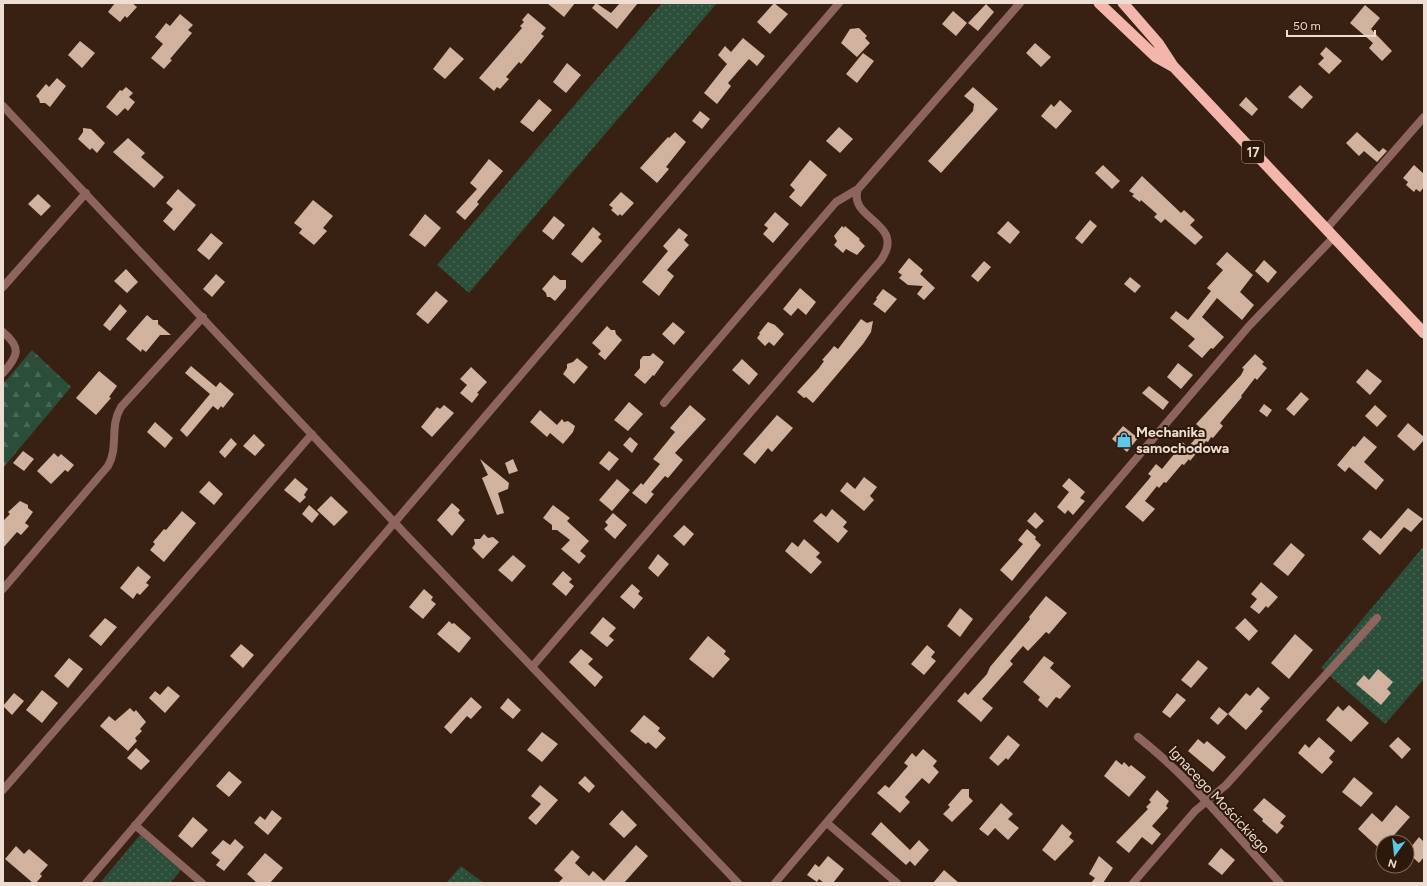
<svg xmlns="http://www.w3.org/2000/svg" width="1427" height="886" viewBox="0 0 1427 886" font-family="Figtree,sans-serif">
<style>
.grass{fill:url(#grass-dots)}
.forest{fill:url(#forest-firs)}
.building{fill:#d0b29f}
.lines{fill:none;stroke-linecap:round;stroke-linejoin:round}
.minor{stroke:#8d655e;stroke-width:8}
.trunk{stroke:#f4b6ac;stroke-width:11}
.labels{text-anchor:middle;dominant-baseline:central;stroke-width:4;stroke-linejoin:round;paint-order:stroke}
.shield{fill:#2e1809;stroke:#b4a296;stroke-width:1}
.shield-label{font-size:13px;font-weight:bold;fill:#edddd3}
.poi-label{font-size:14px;font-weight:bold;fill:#edddd3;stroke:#2e1809;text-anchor:start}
.street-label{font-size:14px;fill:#edddd3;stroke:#2e1809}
</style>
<defs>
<pattern id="grass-dots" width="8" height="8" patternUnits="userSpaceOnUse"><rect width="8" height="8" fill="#2a4e3a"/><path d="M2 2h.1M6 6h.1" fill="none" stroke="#496756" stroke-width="1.8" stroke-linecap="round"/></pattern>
<pattern id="forest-firs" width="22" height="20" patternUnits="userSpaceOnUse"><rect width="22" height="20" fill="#2a4e3a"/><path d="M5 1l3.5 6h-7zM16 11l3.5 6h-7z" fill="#496756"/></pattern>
</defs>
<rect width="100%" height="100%" fill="#382112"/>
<path class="grass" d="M662,3H717L469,293L437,265Z
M1424,546V679L1385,724L1321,668Z
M140,835L181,870L170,883H100Z
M461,866L484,883H446Z"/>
<path class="forest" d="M32,350L71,387L3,468V384Z"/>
<path class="building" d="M115,3H132L137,7L127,18L125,16L120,22L108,12Z
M547,3H575L564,17Z
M596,3L611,13L620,3H638L617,29L592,8Z
M774,3L788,14L770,34L757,22Z
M986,4L994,12L978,31L968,23Z
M1365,5L1380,18L1371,29L1392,51L1382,61L1369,48L1373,43L1350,23Z
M953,11L967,23L956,36L942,24Z
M528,13L546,28L541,34L544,36L521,64L519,62L506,77L509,79L500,89L497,87L494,91L479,78L522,28L520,26L524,22L522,20Z
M180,14L193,25L188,30L192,33L170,59L172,60L164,69L151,58L163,44L155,37L166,23L170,26Z
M859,28L867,36L865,38L870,43L857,57L841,43L850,29Z
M743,38L765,56L757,66L749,59L728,83L731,86L717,104L704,93L727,64L718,55L725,46L731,52Z
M80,41L95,53L82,68L68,55Z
M1035,43L1051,57L1041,67L1026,53Z
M450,47L464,59L445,79L433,69Z
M1326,47L1342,61L1329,74L1318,64L1324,58L1320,54Z
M863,53L874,61L857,83L846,74Z
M567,63L581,75L566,93L553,82Z
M57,78L66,86L50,107L45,103H40L39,99L36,96L46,84L49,87Z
M1300,85L1313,97L1302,109L1288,97Z
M126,87L133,93L129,97L135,102L128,111L125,108L117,116L106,107L120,90L122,91Z
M973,87L998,109L941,173L928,161L973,111L974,104L964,96Z
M1246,97L1258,109L1252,116L1239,105Z
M539,99L552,110L533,132L520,122Z
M1060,100L1072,111L1056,129L1041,116L1051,104L1054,107Z
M700,111L710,119L702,129L692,121Z
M839,127L853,139L840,153L826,141Z
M83,128L91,129L105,143L97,153L92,148L90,150L78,139L83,132Z
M675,132L686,142L666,167L669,169L657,183L640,168L668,137L669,138Z
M1357,132L1379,152L1383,148L1387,151L1377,162L1364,151L1359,156L1346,143Z
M128,138L145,153L141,157L164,177L154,188L113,152Z
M489,159L503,171L477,202L479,204L465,220L456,212L477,189L470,183Z
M810,160L827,175L801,207L789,197L795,190L790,185Z
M1103,165L1120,181L1112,189L1095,173Z
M1414,165L1424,174V187L1420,192L1416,189L1414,192L1406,185L1408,182L1403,178Z
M1142,176L1181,213L1184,210L1195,220L1190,225L1203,237L1195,245L1165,219L1161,223L1154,217L1157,214L1141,200L1140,202L1132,196L1134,194L1129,191Z
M178,189L196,205L174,231L163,221L173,209L166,203Z
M621,192L634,203L622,216L620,214L618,216L611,210L613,208L609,205Z
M38,194L51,206L41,216L28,204Z
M313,200L333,216L323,228L327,231L314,245L299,233L302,229L294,223Z
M775,212L789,224L773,243L763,234L768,228L764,225Z
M425,214L441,228L425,247L409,235Z
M554,216L565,225L553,240L542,231Z
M1090,220L1097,226L1082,244L1075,238Z
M1008,221L1020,232L1010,244L997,233Z
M842,226L844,228L845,226L860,239L859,240L865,246L857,255L846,249L843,253L834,245L837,241L834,236Z
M593,227L601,234L598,237L602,241L582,263L571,254Z
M679,228L688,235L684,240L689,245L667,270L674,276L659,296L642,282L668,251L663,246Z
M211,233L223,243L209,260L197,250Z
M1227,252L1253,275L1240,292L1254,305L1242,320L1217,298L1202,317L1224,337L1213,349L1211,348L1202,358L1188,346L1195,339L1170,318L1176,311L1188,320L1211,291L1207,288L1223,270L1216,264Z
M909,258L923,270L920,274L935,288L924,300L917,294L923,286L908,285L899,278L902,275L898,272Z
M1264,260L1277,272L1268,283L1255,271Z
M984,261L991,267L978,282L971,276Z
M126,269L138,282L127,293L114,281Z
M216,274L225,282L212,297L203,289Z
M554,275L560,280H566V288L555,301L550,297H547L546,293L542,289Z
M1130,277L1141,286L1135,293L1124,284Z
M800,288L816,302L806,315L798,308L791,316L783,309Z
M883,289L897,299L885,313L873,304L877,299L876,298Z
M436,291L448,301L428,324L416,314Z
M120,304L127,311L110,331L103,325Z
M147,315L153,320H158V324L171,335H160L146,352L142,349L141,352L126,339Z
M861,319L867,323L873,321L871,332L863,344L813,403L806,397L804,398L797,392L819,368L824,361L822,360L830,351L834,346L838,349Z
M673,322L685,332L674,345L662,334Z
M768,322L775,325L784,334L774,346L769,342L765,346L757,338L760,334L759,333Z
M607,326L611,330H615L616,334L622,340L605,360L598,354L601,351L592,343Z
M653,353L664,362L654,376L653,375L645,384L634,375L640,368V360L643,356H650Z
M1255,354L1264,362L1262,364L1267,368L1257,380L1255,378L1241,396L1242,397L1220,423L1223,426L1213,438L1211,437L1208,442L1206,441L1190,461L1189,459L1184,465L1182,464L1166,483L1164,482L1159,488L1157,486L1145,501L1155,509L1143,522L1125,507L1149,479L1151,476L1148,474L1156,464L1162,469L1175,453L1173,451L1181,441L1188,447L1203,430L1196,424L1241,375L1244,369L1242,368Z
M577,358L588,367L574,384L563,374L567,368V364L573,362Z
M742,359L758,374L749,385L732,370Z
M1178,363L1193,375L1181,389L1167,377Z
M191,366L216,387L220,382L234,394L223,408L221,406L218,410L213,406L187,437L180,430L210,394L185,373Z
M471,367L487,382L477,393L479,394L472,403L460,393L467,385L460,379Z
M1367,369L1382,381L1370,395L1356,382Z
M99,371L117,386L109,397L111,398L96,415L76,398Z
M1149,386L1169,402L1163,410L1142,393Z
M1301,392L1309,399L1294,416L1286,409Z
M629,402L643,414L628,431L614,420Z
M1264,404L1272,410L1267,417L1259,411Z
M444,405L454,413L432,437L421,427L437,407L440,409Z
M690,405L706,419L675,453L683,460L668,478L665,476L651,492L654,494L646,504L632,493L641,483L643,485L660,464L653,459L675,432L670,428Z
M1375,405L1387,416L1377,427L1365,416Z
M540,410L557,425L562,419L564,422L568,421L575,426L573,432L563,444L550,433L547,437L530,422Z
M777,415L793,428L772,452L768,448L755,464L743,454Z
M155,422L173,438L165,448L147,432Z
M1408,423L1424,437V440L1414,451L1397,436Z
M1123,426L1138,438L1127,452L1112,439Z
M254,434L265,445L255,456L243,446Z
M1364,436L1377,447L1364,462L1384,480L1376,490L1349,467L1345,472L1337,465L1353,446L1355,447Z
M630,437L638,444L632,453L623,445Z
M231,438L237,444L225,458L219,452Z
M23,451L34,459L24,471L13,463Z
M609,451L619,459L609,471L599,463Z
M54,453L58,457L61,454L74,465L68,472L65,470L51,484L37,471Z
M480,459L509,483L508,489L498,493L504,513L497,515L482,478L488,475Z
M513,459L518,471L509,474L505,463Z
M864,477L877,487L870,496L874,500L864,511L840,491L847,482L855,489Z
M295,478L308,489L304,495L306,497L300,503L284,490Z
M1069,478L1085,492L1080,498L1085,501L1073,515L1068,510L1065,514L1057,507L1069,492L1062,486Z
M617,479L630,490L612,511L599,500Z
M209,481L223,494L214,505L199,492Z
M331,496L348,512L334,526L317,510Z
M20,501L28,505V508L33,512L25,523L29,526L21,535L17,532L3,548V521L10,514L8,512Z
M452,503L460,510L458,513L465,520L452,536L437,520Z
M309,505L319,514L312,523L302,514Z
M553,505L570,518L567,521L589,541L580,551L586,556L579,564L561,549L570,540L557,530H552V525L543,518Z
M1408,508L1423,519L1411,532L1404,527L1380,555L1362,539L1370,530L1381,539Z
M832,509L847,522L843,527L848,531L838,543L813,521L821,513L826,517Z
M182,511L196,523L164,562L150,550L155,544L153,542L164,529L166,530Z
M1035,512L1044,521L1036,529L1027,521Z
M613,513L627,525L615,539L604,529L608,525L605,522Z
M684,525L694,534L684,546L673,536Z
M1027,529L1036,537L1035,539L1041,545L1012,581L1000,570L1023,544L1018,540Z
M484,534L488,538L493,537L499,542L483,559L472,548L475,544L474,539H480Z
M804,539L820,553L816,557L822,562L811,574L785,551L792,542L798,547Z
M1291,543L1305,555L1288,576L1273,564Z
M658,554L669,564L658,577L648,568Z
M513,555L526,566L512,582L498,570Z
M138,566L151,577L146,583L149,585L140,595L137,593L133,599L120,588Z
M563,571L572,579L569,582L574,586L566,596L552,584Z
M1261,582L1278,597L1268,608L1266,606L1259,614L1250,607L1257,599L1251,594Z
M632,584L640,591L638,594L643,598L634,609L620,597Z
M424,589L433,597L431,600L436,604L423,619L409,607Z
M1046,596L1067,613L1049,634L1046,632L1028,651L1023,646L1010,661L1013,664L982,699L993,708L981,722L957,701L965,692L968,695L987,674L990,667L1030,619L1029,617Z
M960,608L973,619L960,637L947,626Z
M603,617L616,628L609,636L614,640L607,647L590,633Z
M105,618L117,627L101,646L89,636Z
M1245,618L1258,631L1249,641L1235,628Z
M449,621L452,624L454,623L471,638L459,653L437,634Z
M1295,634L1313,650L1289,679L1271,663Z
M708,636L726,651L724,654L730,659L713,678L689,659Z
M241,644L254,655L243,668L230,656Z
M927,645L935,652L931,657L936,661L924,675L911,664Z
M581,649L593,659L588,664L603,677L595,687L569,662Z
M1044,656L1054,663L1050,668L1071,686L1060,699L1056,697L1047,708L1038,700L1040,697L1023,682Z
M69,658L83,669L68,688L54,676Z
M1198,660L1208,668L1191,688L1181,680Z
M1378,669L1393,682L1387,689L1391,693L1381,705L1356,684L1364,675L1369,680Z
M168,686L180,696L165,713L149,698L155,691L160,695Z
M1258,687L1270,698L1260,709L1263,711L1246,730L1228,714L1246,693L1250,696Z
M42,690L58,703L42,723L26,710Z
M14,693L24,701L12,715L3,706Z
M1177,693L1186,700L1170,718L1162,712Z
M471,697L482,707L471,719L467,716L451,734L444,727Z
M508,698L521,710L513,719L500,708Z
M1349,705L1369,723L1351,742L1326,720L1338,706L1343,711Z
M1219,707L1228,714L1218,725L1210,718Z
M130,708L134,712L136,710L146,722L140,729L142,731L135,738L137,741L128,751L100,726L109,716L115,721Z
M644,715L660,728L658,731L666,738L656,749L648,742L646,744L630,731Z
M542,732L558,744L542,762L527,750Z
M1008,735L1020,745L1008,760L1006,758L998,766L989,758Z
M1319,737L1335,751L1329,758L1333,762L1322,774L1298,753L1305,744L1309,748Z
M1398,737L1411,749L1402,759L1389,746Z
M1198,739L1204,744L1207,741L1226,757L1213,772L1188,751Z
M136,748L150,761L141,770L127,758Z
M923,749L937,761L933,766L939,772L929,784L922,778L905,797L910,802L900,813L877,793L885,785L889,788L908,766L904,763L912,753L916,757Z
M1116,760L1122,765L1124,762L1129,767L1131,765L1146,777L1129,797L1104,776Z
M229,771L242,782L229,797L216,786Z
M585,776L595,786L589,793L578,783Z
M1354,777L1373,793L1361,807L1342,792Z
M540,785L558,800L536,825L528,818L541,804L531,796Z
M962,789H969V797L973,801L952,822L943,814L950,807L948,805Z
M1157,790L1169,801L1166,806L1168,808L1152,826L1161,834L1152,845L1142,837L1129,853L1116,842L1148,809L1146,807L1151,802L1149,800Z
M1264,798L1286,816L1280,823L1284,826L1277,834L1262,821L1263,819L1253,810Z
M1001,803L1013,814L1008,819L1019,828L1008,840L995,828L988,836L979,829Z
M1396,805L1410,817L1388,842H1383L1381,850L1358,829L1372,813L1382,822Z
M272,810L282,818L268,835L254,823L260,816L265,820Z
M622,810L637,825L624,838L609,824Z
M193,817L208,830L192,848L178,836Z
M881,822L910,850L919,840L929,850L915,866L910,861L906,865L871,834Z
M1062,824L1072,833L1069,837L1074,841L1055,861L1042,850Z
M1419,837L1424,842V857L1419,863L1407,852Z
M235,839L244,847L224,871L216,865L220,860L211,853L223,840L230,845Z
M636,845L648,856L624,883H558L563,878L554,870L572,850L580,857L575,863L589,876L593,871L604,881Z
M16,846L24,854L29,849L48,865L40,874L42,876L36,883H33L5,859Z
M1221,848L1235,860L1222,875L1208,864Z
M265,853L283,868L270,883H257L247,874Z
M828,856L844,869L833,883H824L819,879L817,882L807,875L815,864L819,867Z
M1099,856L1113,868L1103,883H1091L1095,878L1089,874Z
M944,870L959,883H933Z"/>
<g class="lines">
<path class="minor" d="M3,106L410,539L738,883
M1326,229L1424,117
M3,287L86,193
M3,332C22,348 18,356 3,373
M664,403L836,202L858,189
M3,589L108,466C119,447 109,427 121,407L203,317
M532,667L881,260C907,222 847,220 858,189L1020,3
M1138,737C1191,779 1234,833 1280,883
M3,790L312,434
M827,823L897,883
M135,825L202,883
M86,883L839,3
M775,883L1249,326L1334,237
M1133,883L1195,811L1226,785L1377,618"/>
<path class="trunk" d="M1099,3L1156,57L1172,66
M1123,3L1158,43L1173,66L1424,333"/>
</g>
<defs>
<g id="shop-bare" transform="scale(1.2)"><path d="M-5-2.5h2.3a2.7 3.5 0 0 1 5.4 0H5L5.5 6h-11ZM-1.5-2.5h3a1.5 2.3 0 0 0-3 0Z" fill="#5cc7e7" stroke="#2e1809" stroke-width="2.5" paint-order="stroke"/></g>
</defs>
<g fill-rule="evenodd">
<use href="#shop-bare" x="1124" y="440"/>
</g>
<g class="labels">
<rect class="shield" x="1242" y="141" width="22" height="22" rx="3"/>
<g class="shield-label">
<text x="1253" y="152">17</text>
</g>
<g class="poi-label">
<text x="1136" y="432">Mechanika<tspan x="1136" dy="16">samochodowa</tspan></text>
</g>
<g class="street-label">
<text transform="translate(1219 800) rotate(47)">Ignacego Mościckiego</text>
</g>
</g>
<rect width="1427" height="886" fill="none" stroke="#edddd3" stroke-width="8"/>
<g transform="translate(1395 854) rotate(195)"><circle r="19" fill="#2e1809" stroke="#7a675a"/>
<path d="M0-3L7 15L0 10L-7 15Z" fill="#5cc7e7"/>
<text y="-6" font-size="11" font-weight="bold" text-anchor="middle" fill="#edddd3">N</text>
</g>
<path d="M1287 30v6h88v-6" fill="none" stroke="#edddd3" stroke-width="2"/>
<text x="1293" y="30" font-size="12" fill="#edddd3" stroke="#2e1809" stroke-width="3" paint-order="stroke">50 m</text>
</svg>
